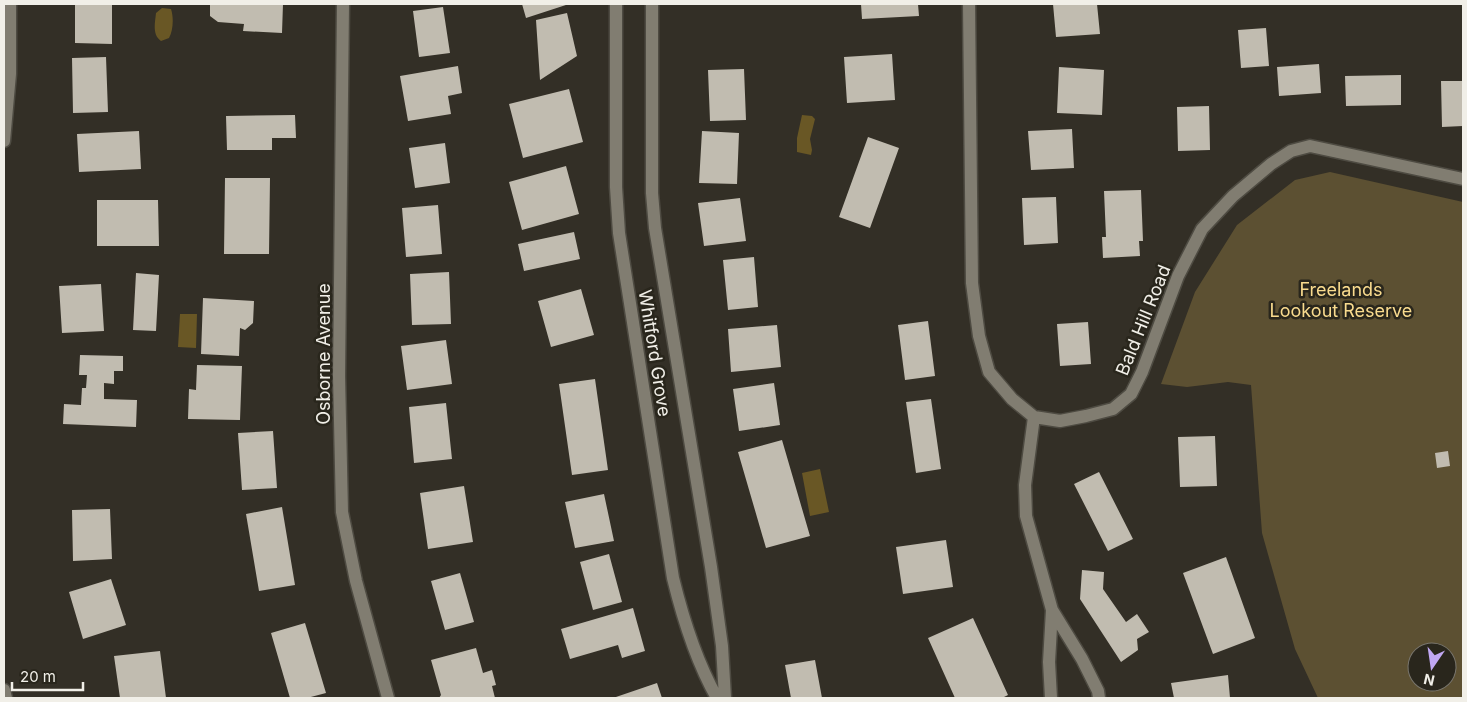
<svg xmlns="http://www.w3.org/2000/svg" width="1467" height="702" viewBox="0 0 1467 702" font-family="Inter,sans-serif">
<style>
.green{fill:#5c5032;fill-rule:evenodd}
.water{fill:#695725}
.building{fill:#c1bcb0}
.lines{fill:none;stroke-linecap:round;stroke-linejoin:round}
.minor-casing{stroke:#4e4b42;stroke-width:15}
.minor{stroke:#817d71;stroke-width:12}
.labels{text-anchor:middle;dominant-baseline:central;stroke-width:5;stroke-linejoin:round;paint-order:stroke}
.park-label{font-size:18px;fill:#f9db8e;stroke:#29261c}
.street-label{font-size:18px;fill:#f1efe8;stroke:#29261c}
</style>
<rect width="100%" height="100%" fill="#332f26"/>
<path class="green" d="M1330,172L1463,202V698H1318L1295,649L1262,533L1251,385L1228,382L1187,387L1161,384L1195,292L1237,225L1295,180ZM1417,652H1447V682H1417Z"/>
<path class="water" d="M162,8L171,9C174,18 173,31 169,38L161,41C152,35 155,23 156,13Z
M802,115L812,116L815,119L810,139L812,150L811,155L797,152V138Z
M180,314H197L196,348L178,347Z
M820,469L829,512L810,516L802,473Z"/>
<path class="building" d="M75,4H112V44L75,43Z
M210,4H283L282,33L243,31L244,24L218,22L210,16Z
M522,4H569L526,18Z
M861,4H918L919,16L862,19Z
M1053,4H1097L1100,34L1056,37Z
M443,7L450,53L419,57L413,11Z
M567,13L577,56L540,80L536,20Z
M1266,28L1269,66L1241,68L1238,30Z
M892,54L895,100L847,103L844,57Z
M106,57L108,112L73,113L72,58Z
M1319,64L1321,93L1279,96L1277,67Z
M458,66L462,93L448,96L451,114L408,121L400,76Z
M1059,67L1104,70L1102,115L1057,113Z
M744,69L746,120L710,121L708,70Z
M1401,75V105L1346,106L1345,76Z
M1441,81H1463V126L1442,127Z
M569,89L583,142L523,158L509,104Z
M1209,106L1210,150L1178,151L1177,107Z
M295,115L296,138H272V150H227L226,116Z
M1072,129L1074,168L1031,170L1028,131Z
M139,131L141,169L79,172L77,134Z
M702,131L739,133L737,184L699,183Z
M868,137L899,148L870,228L839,217Z
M445,143L450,183L415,188L409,148Z
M566,166L579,214L522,230L509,182Z
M225,178H270L269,254H224Z
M1141,190L1143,241H1139L1140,256L1103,258L1102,237H1106L1104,191Z
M1056,197L1058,243L1024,245L1022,198Z
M740,198L746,241L704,246L698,203Z
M97,200H158L159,246H97Z
M438,205L442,254L406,257L402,208Z
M574,232L580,259L524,271L518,244Z
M754,257L758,307L728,310L723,260Z
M449,272L451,324L412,325L410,274Z
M136,273L159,275L156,331L133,330Z
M101,284L104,331L62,333L59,286Z
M581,289L594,335L551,347L538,301Z
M203,298L254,301L253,323L245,330L240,328L239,356L201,354Z
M928,321L935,376L905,380L898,325Z
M1088,322L1091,364L1060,366L1057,324Z
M777,325L781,367L731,372L728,329Z
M446,340L452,384L407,390L401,346Z
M80,355L123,356V371H114V384L104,383V399L137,400L136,427L63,424L64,404L81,405L82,388H86L87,375H79Z
M197,365L242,366L240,420L188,419L189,389L196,390Z
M595,379L608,470L572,475L559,384Z
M774,383L780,425L739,431L733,389Z
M931,399L941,469L916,473L906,402Z
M446,403L452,459L414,463L409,407Z
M273,431L277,488L242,490L238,433Z
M1215,436L1217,486L1180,487L1178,437Z
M782,440L810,536L766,548L738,452Z
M1448,451L1450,466L1437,468L1435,453Z
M1099,472L1133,539L1108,551L1074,484Z
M464,486L473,542L428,549L420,493Z
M604,494L614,541L575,548L565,502Z
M282,507L295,585L259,591L246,514Z
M110,509L112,559L73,561L72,510Z
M946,540L953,587L903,594L896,547Z
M609,554L622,602L593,610L580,562Z
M1226,557L1255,638L1213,654L1183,573Z
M1082,570L1104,572L1103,589L1126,622L1137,614L1149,632L1137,639L1138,650L1121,662L1080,599Z
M460,573L474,622L445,630L431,581Z
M111,579L126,625L83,639L69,592Z
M633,608L645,651L622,658L618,645L570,659L561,629Z
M973,618L1008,695L1002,698H955L928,638Z
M305,623L326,693L307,698H290L271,633Z
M476,648L483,673L492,670L496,685L492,686L495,698H439L441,695L431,660Z
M160,651L166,698H120L114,656Z
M815,660L822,698H791L785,665Z
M1228,675L1230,698H1174L1171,683Z
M657,683L662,698H613Z"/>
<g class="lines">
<g class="minor-casing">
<path id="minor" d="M343,4L339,376L342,512L356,581L388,698
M616,4V187L619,233L673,578C683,619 696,661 717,698
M652,4V193L655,228L711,567L722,646L725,698
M969,4L972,283L979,336L989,372L1012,399L1034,417L1060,421L1086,416L1113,409L1131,394L1142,372L1178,276L1202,229L1233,196L1271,164L1291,151L1310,146L1463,179
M4,141L10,74V4
M1034,417L1025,485L1026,516L1052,610L1082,659L1098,691L1099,698
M4,690L6,698
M1051,698L1049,662L1052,610"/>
</g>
<use href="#minor" class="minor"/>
</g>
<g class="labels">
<g class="park-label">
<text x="1341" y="289">Freelands<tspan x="1341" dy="21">Lookout Reserve</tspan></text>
</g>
<g class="street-label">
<text transform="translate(1143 320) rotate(-68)">Bald Hill Road</text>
<text transform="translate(655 353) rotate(81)">Whitford Grove</text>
<text transform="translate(323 354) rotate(-90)">Osborne Avenue</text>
</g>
</g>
<rect width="1467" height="702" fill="none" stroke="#f1efe8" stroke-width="10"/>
<g transform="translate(1432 667) rotate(193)"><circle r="24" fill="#29261c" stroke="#79766e"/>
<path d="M0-4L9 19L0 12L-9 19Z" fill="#c1a8f3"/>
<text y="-8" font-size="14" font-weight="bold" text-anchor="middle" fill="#f1efe8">N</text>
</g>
<path d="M12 682v8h71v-8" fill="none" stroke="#f1efe8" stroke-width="2.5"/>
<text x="20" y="682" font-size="15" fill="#f1efe8" stroke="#29261c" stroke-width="4" paint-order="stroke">20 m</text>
</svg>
